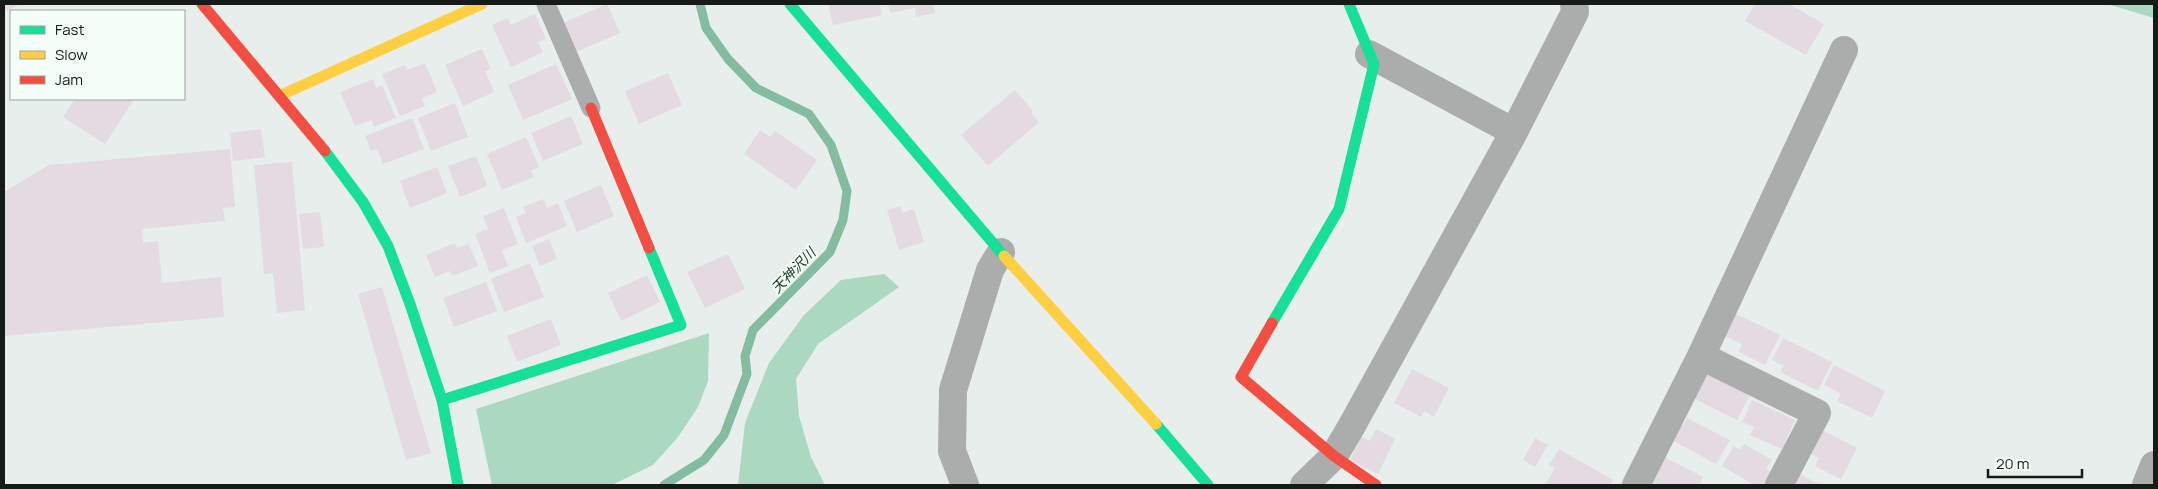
<svg xmlns="http://www.w3.org/2000/svg" width="2158" height="489" viewBox="0 0 2158 489" font-family="Manrope,'Noto Sans JP',sans-serif">
<style>
.forest{fill:#abd9c0}
.lines{fill:none;stroke-linecap:round;stroke-linejoin:round}
.stream{stroke:#83bc9e;stroke-width:9}
.building{fill:#e4dae2}
.lane{stroke:#aaadab;stroke-width:19}
.street{stroke:#aaadab;stroke-width:28}
.fast{stroke:#16e098;stroke-width:11}
.slow{stroke:#ffcf43;stroke-width:11}
.jam{stroke:#f24e42;stroke-width:11}
.labels{text-anchor:middle;dominant-baseline:central;stroke-width:4;stroke-linejoin:round;paint-order:stroke}
.water-label{font-size:14px;font-style:italic;fill:#173b29;stroke:#f3fef7}
</style>
<rect width="100%" height="100%" fill="#e8eeeb"/>
<path class="forest" d="M2107,4H2154V18Z
M884,274L899,287L818,344L796,379L799,416L811,457L825,485H738L745,423L769,363L804,315L841,280Z
M709,333L708,381L698,407L678,437L653,465L612,485H492L476,409Z"/>
<g class="lines">
<path class="stream" d="M664,485L704,460L724,435L747,374L745,356L753,330L830,252L843,220L847,191L831,145L809,114L756,88L728,59L706,28L700,4"/>
</g>
<path class="building" d="M4,4H20L4,12Z
M607,4L620,33L576,52L563,23Z
M828,4H880L882,15L833,25Z
M888,4H933L935,13L916,17L915,8L890,13Z
M1755,4H1789L1824,24L1806,55L1745,21Z
M535,14L546,39L538,42L543,52L511,67L492,25L508,18L511,25Z
M482,49L491,69L485,71L494,92L463,106L445,65Z
M425,63L437,92L422,98L425,106L400,116L382,74L405,65L407,70Z
M556,64L572,99L523,120L508,85Z
M668,73L682,105L639,124L625,91Z
M373,79L376,88L382,85L396,118L374,127L372,120L355,126L340,92Z
M1015,90L1033,111L1031,113L1039,122L988,166L961,135Z
M75,99H134L105,144L63,117Z
M455,103L468,137L431,151L418,118Z
M571,116L583,144L543,161L531,133Z
M412,118L424,149L383,164L377,149L371,151L365,136Z
M261,129L265,157L233,161L230,133Z
M760,130L770,137L775,131L817,160L796,190L744,154Z
M526,137L539,167L531,171L534,177L502,190L487,154Z
M230,149L235,207L223,208L225,221L142,229L143,243L158,241L162,283L221,277L224,317L4,336V192L49,165Z
M476,156L487,186L460,197L448,166Z
M292,162L305,310L277,313L273,273L264,274L254,165Z
M437,167L447,193L410,208L400,181Z
M601,185L614,216L577,232L564,201Z
M543,199L547,208L558,203L567,226L526,243L516,217L526,213L523,207Z
M900,206L902,213L914,209L924,242L899,250L887,210Z
M504,208L518,244L502,250L508,266L490,273L475,234L488,229L483,216Z
M320,212L324,247L303,249L299,214Z
M549,239L557,259L540,266L532,246Z
M455,243L457,248L469,244L478,266L452,276L450,271L435,277L426,255Z
M728,254L745,289L705,308L687,272Z
M530,263L544,297L504,312L491,279Z
M647,275L660,302L621,321L608,293Z
M486,282L497,311L454,327L443,298Z
M382,287L431,453L406,460L358,294Z
M1734,313L1780,335L1765,365L1739,352L1742,344L1723,335Z
M551,319L561,345L517,362L507,336Z
M1783,338L1832,362L1818,391L1780,372L1783,366L1772,360Z
M1834,365L1885,391L1872,418L1837,401L1841,394L1824,385Z
M1412,369L1449,388L1434,417L1424,411L1421,417L1394,403Z
M1706,372L1750,395L1737,420L1693,398Z
M1752,400L1795,420L1782,449L1750,435L1754,427L1742,422Z
M1687,418L1730,440L1716,464L1670,439L1678,423L1683,426Z
M1376,429L1395,439L1378,474L1350,460L1361,437L1370,441Z
M1822,430L1857,448L1841,479L1815,466L1819,458L1810,453Z
M1535,438L1548,445L1535,467L1523,460Z
M1744,444L1772,460L1766,469L1772,473L1765,485H1754L1722,466L1734,446L1740,450Z
M1559,449L1613,480L1610,485H1545L1555,468L1549,465Z
M1662,456L1703,477L1699,485H1651L1648,483Z
M1798,473L1805,477L1821,485H1791Z"/>
<g class="lines">
<path class="lane" d="M546,4L591,108"/>
<path class="street" d="M1369,54L1514,132
M1701,356L1844,50
M965,485L952,451L953,390L990,270L1001,252
M1304,485L1334,456L1350,429L1514,132L1575,12L1574,4
M1636,485L1701,356L1817,413L1779,485
M2146,485L2154,465"/>
<path class="fast" d="M790,4L1004,256
M325,151L363,202L388,246L410,304L442,400L458,485
M1272,323L1339,209L1374,64L1349,4
M442,400L681,325L649,248
M1156,424L1208,485"/>
<path class="slow" d="M279,96L482,4
M1004,256L1156,424"/>
<path class="jam" d="M202,4L325,151
M591,108L649,248
M1272,323L1241,377L1334,456L1376,485"/>
</g>
<g class="labels">
<g class="water-label">
<text transform="translate(793 270) rotate(-46)">天神沢川</text>
</g>
</g>
<rect width="2158" height="489" fill="none" stroke="#171b18" stroke-width="10"/>
<rect x="10" y="10" width="175" height="90" fill="#f3fef7" stroke="#9ba39e"/>
<rect x="20" y="26" width="25" height="8" fill="#16e098" stroke="#9ba39e"/>
<text x="55" y="35" font-size="15" fill="#171b18">Fast</text>
<rect x="20" y="51" width="25" height="8" fill="#ffcf43" stroke="#9ba39e"/>
<text x="55" y="60" font-size="15" fill="#171b18">Slow</text>
<rect x="20" y="76" width="25" height="8" fill="#f24e42" stroke="#9ba39e"/>
<text x="55" y="85" font-size="15" fill="#171b18">Jam</text>
<path d="M1988 469v8h94v-8" fill="none" stroke="#171b18" stroke-width="2.5"/>
<text x="1996" y="469" font-size="15" fill="#171b18" stroke="#f3fef7" stroke-width="4" paint-order="stroke">20 m</text>
</svg>
